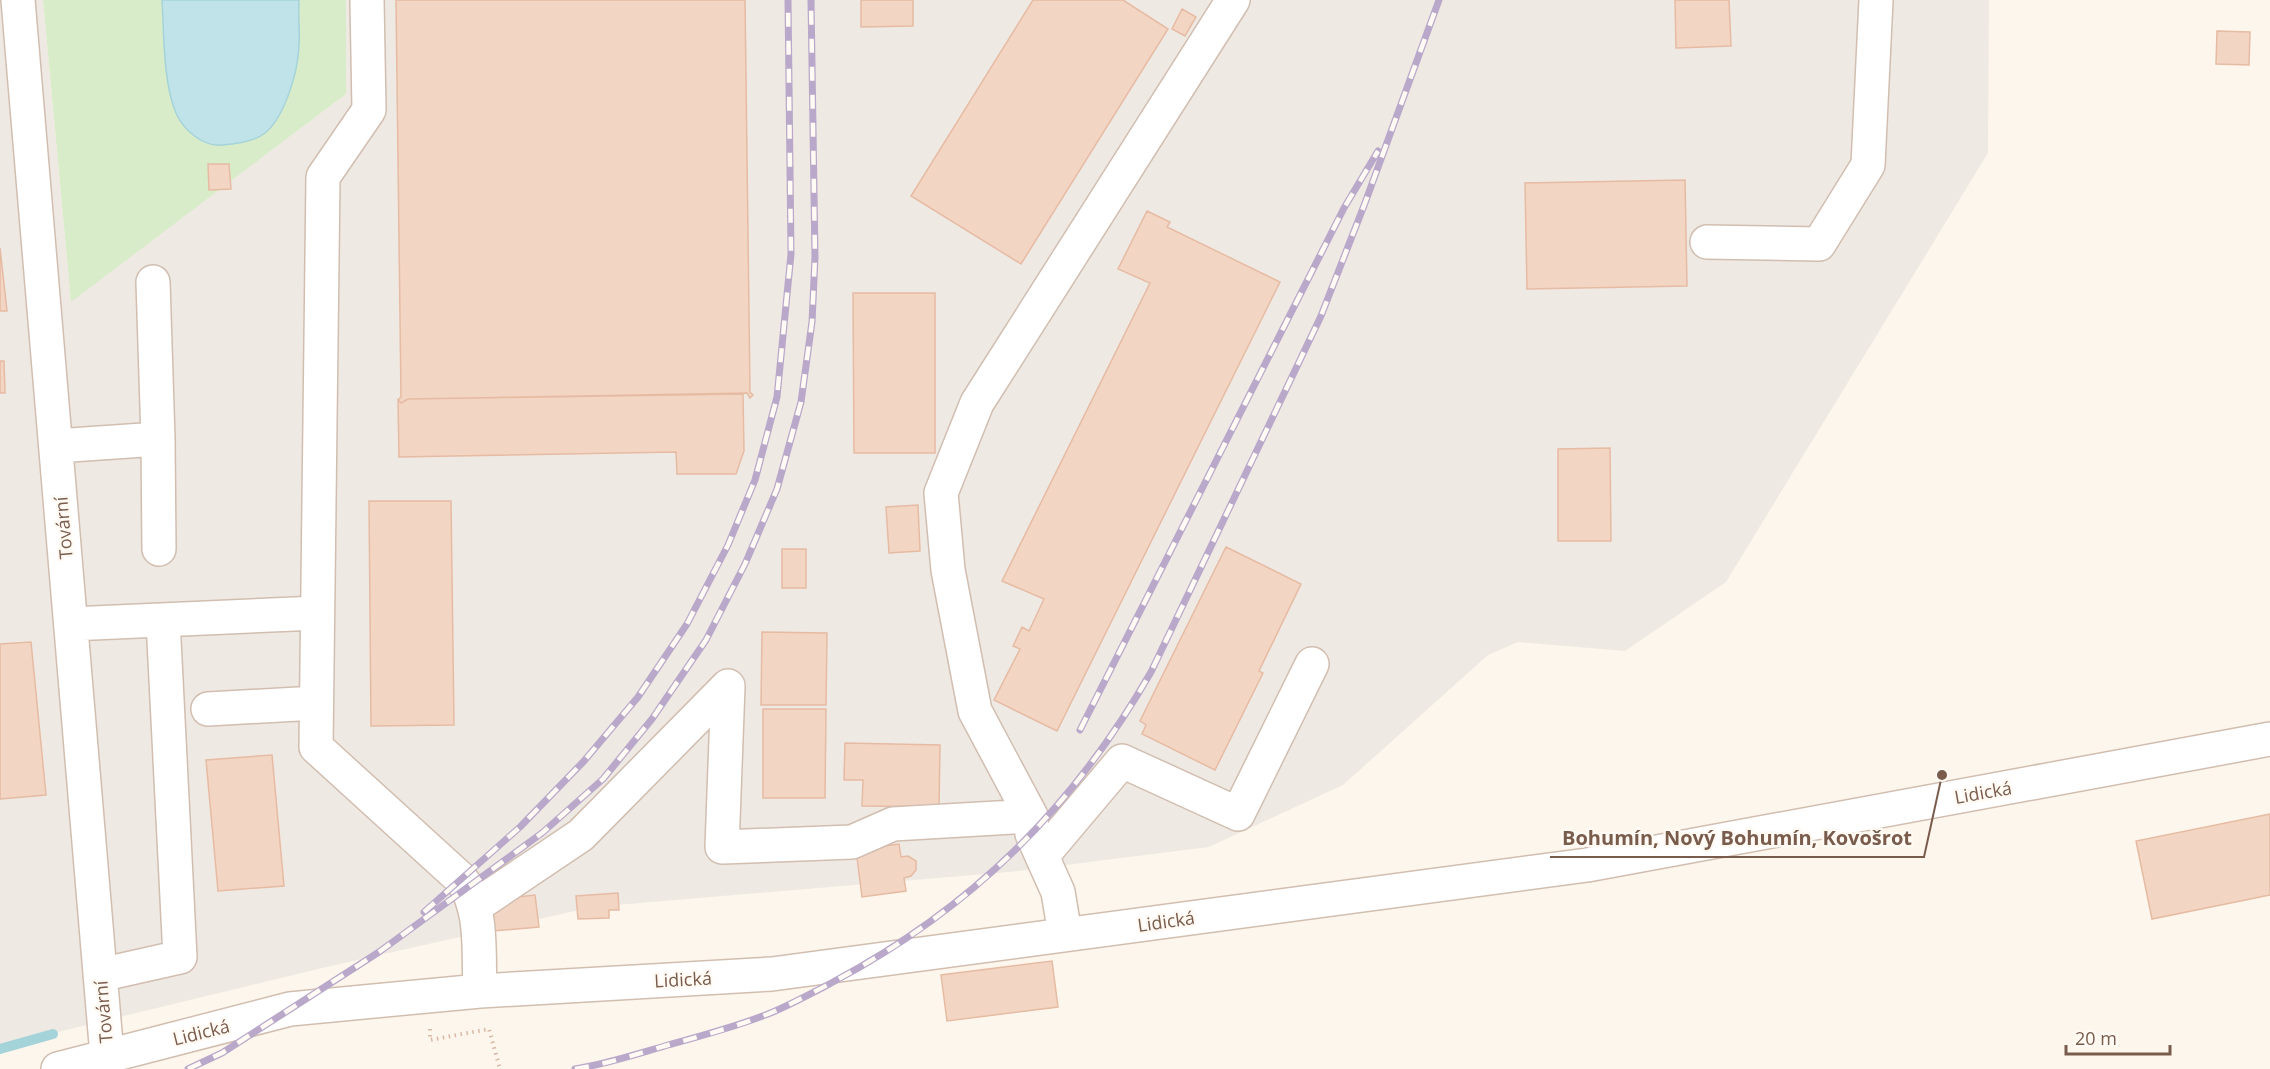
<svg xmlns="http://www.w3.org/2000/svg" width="2270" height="1069" viewBox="0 0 2270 1069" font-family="'Open Sans',sans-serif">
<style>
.industrial{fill:#efe9e4}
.green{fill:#d8ecc9}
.water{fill:#bfe3e8;stroke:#a5d3da;stroke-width:1.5}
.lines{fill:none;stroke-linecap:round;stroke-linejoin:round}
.stream{stroke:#a5d3da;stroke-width:10}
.building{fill:#f3d5c3;stroke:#e6bba3;stroke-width:1.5}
.minor-casing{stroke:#d1beb0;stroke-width:36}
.path{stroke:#d9b8a5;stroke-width:4;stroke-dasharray:1.5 4.5;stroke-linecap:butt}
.minor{stroke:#fff;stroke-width:33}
.rail-casing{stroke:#b9a8c9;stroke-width:7}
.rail{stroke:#fffaf3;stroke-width:4.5;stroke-dasharray:14;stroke-linecap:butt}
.labels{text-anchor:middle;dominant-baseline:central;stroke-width:5;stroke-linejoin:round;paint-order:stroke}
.street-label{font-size:18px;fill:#7a5c4d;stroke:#fffaf3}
.leader{fill:none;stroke:#7a5c4d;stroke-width:2}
.callout-dot{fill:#7a5c4d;stroke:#fffaf3;stroke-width:2}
.callout-label{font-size:20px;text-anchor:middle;font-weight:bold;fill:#7a5c4d;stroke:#fffaf3;stroke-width:5;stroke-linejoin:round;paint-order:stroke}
</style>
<rect width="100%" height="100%" fill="#fdf6ec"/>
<path class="industrial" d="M0,0H43L71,301L346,94V0H1989L1988,153L1726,582L1625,651L1518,642L1488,655L1343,785L1209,847L1009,872L593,907L335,965L0,1046Z"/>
<path class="green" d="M43,0H346V94L71,302Z"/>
<path class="water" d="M162,0H299C298,15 300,30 299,46C298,71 285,117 265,133C254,142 235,144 222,145C202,147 183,129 176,113C163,83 164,33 162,0Z"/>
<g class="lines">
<path class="stream" d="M0,1049L53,1034"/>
</g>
<path class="building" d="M396,0H745L750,392L753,395L750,398L747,393L408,399L401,403L398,400L401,397Z
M861,0H913V26L861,27Z
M1033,0H1123L1168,29L1021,264L911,196Z
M1675,0H1729L1731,46L1676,48Z
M1182,9L1196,17L1185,36L1172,29Z
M2217,31L2250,32L2249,65L2216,64Z
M208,164H229L231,189L209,190Z
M1685,180L1687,286L1527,289L1525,183Z
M1147,211L1170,222L1167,227L1280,282L1057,731L994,700L1020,649L1013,646L1022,627L1029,631L1044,599L1002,581L1150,283L1118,269Z
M0,248L7,311H0Z
M853,293H935V453H854Z
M0,361H4L5,393H0Z
M743,394L744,451L736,474H677L676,452L399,457L398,400L401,403L408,399Z
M1610,448L1611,541H1558V449Z
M369,501H451L454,725L371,726Z
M918,505L920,551L889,553L886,507Z
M1226,547L1301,584L1259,671L1263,673L1215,770L1142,734L1146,725L1140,721Z
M782,549H806V588H782Z
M762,632L827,633L826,705H761Z
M31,642L46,795L0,799V644Z
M763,709H826L825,798H763Z
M845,743L940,745L939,807L862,806L863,780H844Z
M272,755L284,886L218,891L206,760Z
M2270,814V895L2152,919L2136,841Z
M899,844L901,857L908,856L916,861V870L911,876L904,878L906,891L862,897L856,850Z
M618,893L619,910H609V918L578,919L576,896Z
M535,895L539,927L493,931L490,900Z
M1052,961L1058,1007L947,1021L941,975Z"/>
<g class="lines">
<g class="minor-casing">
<path id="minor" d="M18,0L107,1056
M367,0L369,110L323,177L316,747L461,879C484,908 478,956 480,991
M1707,242L1819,244L1868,165L1876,0
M153,282L158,439
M56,446L158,439L159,549
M71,624L317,613
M208,709L316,703
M1031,816L975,711L948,570L941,493L977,403L1233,0
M1042,856L1122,761L1238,814L1312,664
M474,907L581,835L728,686L722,847L852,842L893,824L1031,816L1032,834L1058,892L1065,934
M100,975L180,957L163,620
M58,1069L290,1009L480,991L772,974L1587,865L2270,739"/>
</g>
<path class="path" d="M430,1029V1040L489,1029L500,1069"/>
<use href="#minor" class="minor"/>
<g class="rail-casing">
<path id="rail" d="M1080,730L1344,208L1378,151
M424,912L520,827L584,761L638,697L687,624L728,545L755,480L777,397L791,254L788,0
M188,1069L222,1053L379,952L542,833L603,779L652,719L706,640L745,564L777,489L801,402L812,322L815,257L811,0
M575,1069C607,1064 637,1054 668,1045C701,1036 735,1027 768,1014C790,1005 812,993 833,982C972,908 1073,808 1151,672L1321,316L1365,203L1439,0"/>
</g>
<use href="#rail" class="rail"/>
</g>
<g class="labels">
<g class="street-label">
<text transform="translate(63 528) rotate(-95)">Tovární</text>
<text transform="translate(1983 792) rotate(-10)">Lidická</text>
<text transform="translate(1166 921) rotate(-8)">Lidická</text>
<text transform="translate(683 979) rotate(-3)">Lidická</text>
<text transform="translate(103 1012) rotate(-95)">Tovární</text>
<text transform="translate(201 1032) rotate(-14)">Lidická</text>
</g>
</g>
<path class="leader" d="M1942 775L1924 857H1550"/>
<circle class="callout-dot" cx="1942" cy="775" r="6"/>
<g class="callout-label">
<text x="1737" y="845">Bohumín, Nový Bohumín, Kovošrot</text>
</g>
<path d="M2066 1045v9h104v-9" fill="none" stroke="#7a5c4d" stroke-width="3"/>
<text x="2075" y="1045" font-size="18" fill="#7a5c4d" stroke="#fffaf3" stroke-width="4.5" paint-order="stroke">20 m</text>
</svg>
